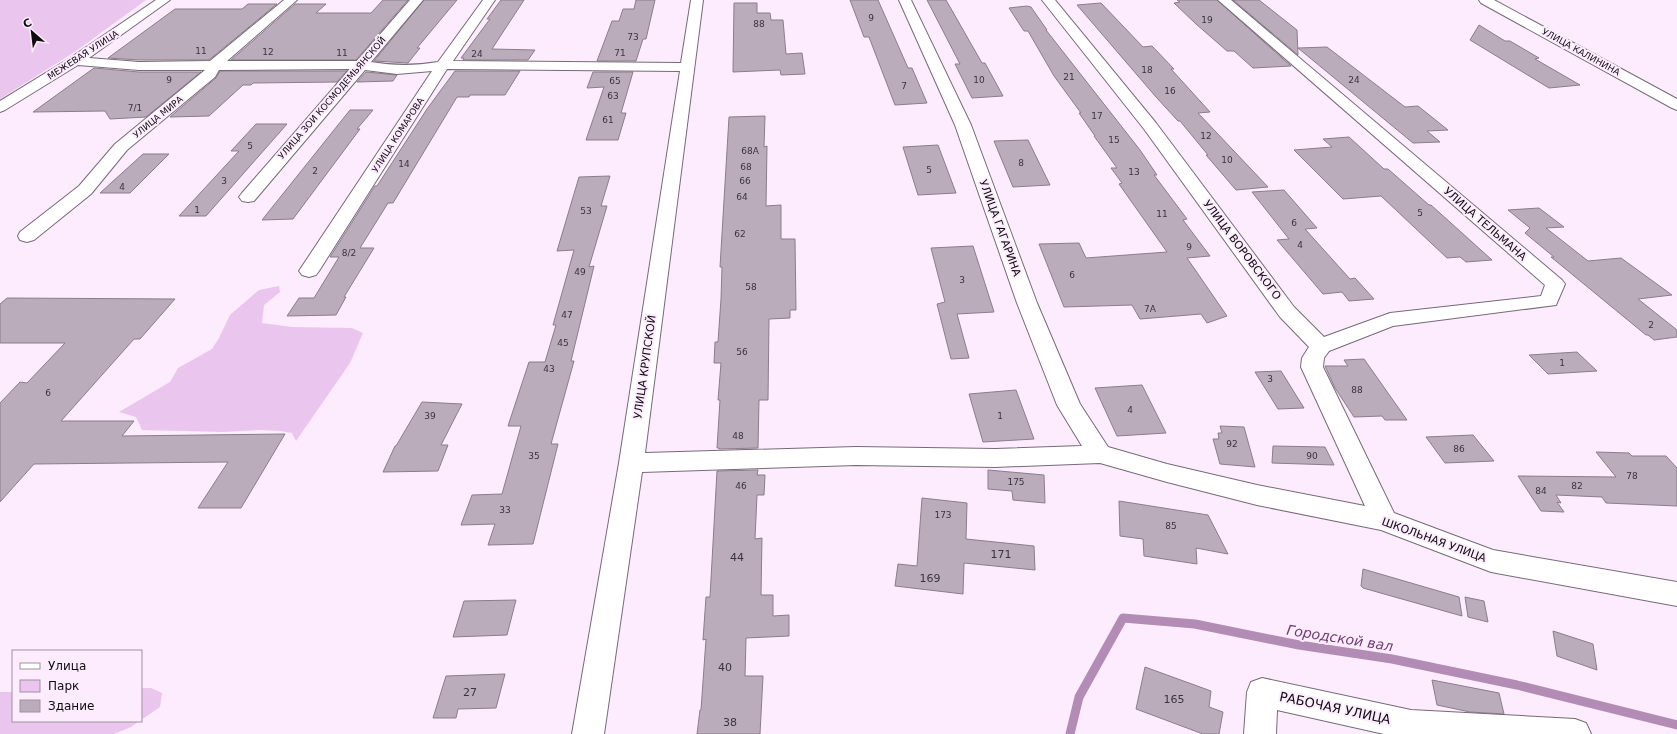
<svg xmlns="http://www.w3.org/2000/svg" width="1677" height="734" viewBox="0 0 1677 734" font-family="'DejaVu Sans',sans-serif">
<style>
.green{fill:#eac5ed}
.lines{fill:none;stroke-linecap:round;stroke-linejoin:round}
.stream{stroke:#b28cb5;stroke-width:9}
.building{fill:#bbacbc;stroke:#8b7d8c}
.minor-casing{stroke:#776a78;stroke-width:2}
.minor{fill:#fff;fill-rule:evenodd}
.labels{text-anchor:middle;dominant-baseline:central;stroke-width:4;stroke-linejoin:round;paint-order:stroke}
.number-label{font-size:9px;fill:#3b333c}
.far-street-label{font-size:9px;fill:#100b11;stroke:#fcecfd}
.street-label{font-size:11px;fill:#100b11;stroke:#fcecfd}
.near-number-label{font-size:11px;fill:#3b333c}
.near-street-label{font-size:13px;fill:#100b11;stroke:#fcecfd}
.near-water-label{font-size:14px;font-style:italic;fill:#6e3d73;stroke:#fcecfd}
</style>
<rect width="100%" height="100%" fill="#fcecfd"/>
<path class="green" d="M0,0H146L76,51L0,99Z
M279,286L280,292L264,305L262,323L292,327L352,328L363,333L350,363L296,441L292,433L280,431L261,430L223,432L142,430L136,417L119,412L170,382L178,368L212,349L219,338L230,315L259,290Z
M141,688H151L162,693L160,707L141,720Z
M0,692H13V721H139L131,727L114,734H0Z"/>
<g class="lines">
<path class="stream" d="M1070,734L1079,697L1123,618L1195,624L1299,645L1392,659L1517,685L1677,725"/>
</g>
<path class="building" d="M383,0H408L356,60H231L295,4H326L316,13H371Z
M424,0H457L417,48H420L408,63L374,61Z
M501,0H524L492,49L535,50L528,60H463L464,58H461L490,19H487Z
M636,0H655L646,39H643L636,61H597L612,21H619L623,9H634Z
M850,0H878L908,68H912L927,103L895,105L869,37H864Z
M927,0H946L982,63H985L1003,96L972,98L955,64H960Z
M1177,0H1217L1291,66L1253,68L1234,51H1227L1196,24L1174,3L1180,2Z
M1233,0H1259L1297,30L1298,55Z
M734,3H757V13H770L771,20H783L786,54L802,53L805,74L781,75L780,70L733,72Z
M1101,3L1143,47L1152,46L1174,69H1171L1210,112L1198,113L1268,187L1236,190L1206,155H1208L1180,121H1178L1156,97L1077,5Z
M248,4H277L209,60H139L108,58L175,9H242Z
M1027,6L1031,7L1047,30H1046L1140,150L1157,175H1154L1187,219L1183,220L1210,256L1187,258L1227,316L1207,323L1201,314L1140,319L1132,305L1064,307L1039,244L1079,243L1086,258L1167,252L1119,184L1122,183L1111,168H1117L1094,136H1095L1079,113H1081L1054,76L1028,31H1024L1009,8Z
M1479,25L1505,41H1510L1539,58L1535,59L1580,85L1549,88L1470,40Z
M1327,47L1405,107L1418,106L1448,130L1427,131L1440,142L1413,143L1298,48Z
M94,68L139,72H201L146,117L110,119L105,111L33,112Z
M220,71H347L337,82L253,83L251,85H243L209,116L170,117L216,78Z
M455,71H520L505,95H470L469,97H457L393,203H388L360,248H374L344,297H346L336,315L287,316L299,298H314L339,257H330L375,186H377L427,109Z
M366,72L397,75L393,81L357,82Z
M593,72H633L621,113H626L618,140H586L604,87L587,88Z
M350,110H373L357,129H360L293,219L262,220Z
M765,116L764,147L767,146L766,206L781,205V239H795L796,310H790V318L769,319L768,400H759L758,448L719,449V448H717L720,400H718L721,363H714L715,342H718L721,299L722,267H720L729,117Z
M256,124H287L206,216H179L239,151H231Z
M1349,137L1384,169H1388L1429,205H1431L1492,260L1466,262L1460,257L1447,258L1381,196L1343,199L1294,150L1332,147L1323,139Z
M1028,140L1050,185L1013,187L994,141Z
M938,145L956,193L918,195L903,147Z
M143,154H169L130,193H100Z
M610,176L601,206H607L589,267L594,266L571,361H574L551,444H558L533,544L488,545L495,524L461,525L472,495L502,494L521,426H508L529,362H545L556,325H553L574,250L557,251L579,177Z
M1284,190L1317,228L1305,229L1350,279L1355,278L1374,299L1349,301L1342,292L1323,294L1277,240L1289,239L1252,192Z
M1539,208L1564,227L1546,228L1588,261L1621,258L1672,295L1638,299L1677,330V337L1654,340L1648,335H1646L1551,257H1554L1525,233L1530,228L1508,210Z
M973,246L994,312L957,314L969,358L951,359L937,304L945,302L931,248Z
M7,298L175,299L140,339H134L61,421H134L122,436L285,434L241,508H198L228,462L34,464L0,502V403L20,382L27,383L65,343H0V304Z
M1577,352L1597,371L1548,374L1529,355Z
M1364,359L1407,420H1385L1382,416L1354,417L1335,388L1325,366H1348L1344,360Z
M1281,371L1304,408L1278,409L1255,372Z
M1142,385L1166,433L1117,436L1095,388Z
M1016,390L1034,439L983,442L969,394Z
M422,402L462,404L441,445H448L438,471L383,472L395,446H396Z
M1220,426L1244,427L1255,467L1220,464L1213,439H1219L1218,433H1222Z
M1473,435L1494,461L1445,463L1426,437Z
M1273,446L1325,447L1334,465L1272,463Z
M1596,452L1629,453L1632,456H1666L1677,468V506L1606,503L1602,497L1556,495L1561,503L1557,502L1564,512L1541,511L1518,476L1616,477Z
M758,470L757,475H765L764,495H757L755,539L762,538L761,595H773V616L789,615V636L746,638L745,676H763L760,734H697L700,710H701L706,639L703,640L706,597H710L717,471Z
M988,470L1044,475L1045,503L1013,500L1012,491L988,489Z
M922,498L967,503L966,539L1034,546L1035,570L964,563L963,594L895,586L898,564L917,566Z
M1119,501L1208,515L1228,554L1196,548L1197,564L1144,556L1143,539L1120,536Z
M1363,569L1459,597L1462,616L1363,588L1361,586Z
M1465,597L1484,601L1488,622L1468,617Z
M516,600L507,635L453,637L464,601Z
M1553,631L1593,644L1597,670L1557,656Z
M1145,667L1211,691L1209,707L1223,712L1219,734H1203L1136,709Z
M505,674L496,708L458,709L456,718H433L446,676Z
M1432,680L1499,693L1504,714L1470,712L1437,705Z"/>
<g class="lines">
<g class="minor-casing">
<path id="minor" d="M156,0H170L89,58L139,62L210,61L284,0H297L227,61H357L410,0H423L371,62C395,66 414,66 438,62L483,0H495L453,61L681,63L691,0H703L645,453L856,447L995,449L1082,446L1057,405L1017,303L955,125L899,0H911L971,125L1037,303L1080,404L1108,447L1167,464L1257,485L1365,506L1301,367L1302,358L1309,347L1280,317L1144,129L1042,0H1055L1156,123L1294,307L1324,337L1390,313L1541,296L1545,285L1218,0H1231L1562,280L1565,284L1556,305L1393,326L1329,351L1324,358L1323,367L1394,513L1493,550L1677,582V606L1491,572L1381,530L1257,505L1167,482L1100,463L995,467L856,465L642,472L604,734H572L619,463L680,71L447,69L319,271L316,275L309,277L302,275L299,271L432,71L397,74L365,70L254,201L248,202L242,201L239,197L242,193L350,69L219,70L215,77L127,150L91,194L34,240L27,242L20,240L18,236L20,232L79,186L115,144L205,70H139L78,65L5,110L0,112V101L70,58Z
M1479,0H1494L1677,99V110L1672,108L1481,3Z
M1262,678L1411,710L1575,719L1586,723L1591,734H1384L1277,710L1276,734H1244L1247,692L1251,682Z"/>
</g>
<use href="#minor" class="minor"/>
</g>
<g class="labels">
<g class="number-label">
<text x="871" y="18">9</text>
<text x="1207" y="20">19</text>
<text x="759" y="24">88</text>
<text x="633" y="37">73</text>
<text x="201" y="51">11</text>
<text x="268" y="52">12</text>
<text x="342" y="53">11</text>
<text x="620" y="53">71</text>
<text x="477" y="54">24</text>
<text x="1147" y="70">18</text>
<text x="1069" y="77">21</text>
<text x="169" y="80">9</text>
<text x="979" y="80">10</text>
<text x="1354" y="80">24</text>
<text x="615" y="81">65</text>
<text x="904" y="86">7</text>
<text x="1170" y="91">16</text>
<text x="613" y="96">63</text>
<text x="135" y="108">7/1</text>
<text x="1097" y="116">17</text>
<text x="608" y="120">61</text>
<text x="1206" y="136">12</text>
<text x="1114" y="140">15</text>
<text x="250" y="146">5</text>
<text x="750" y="151">68А</text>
<text x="1227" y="160">10</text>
<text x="1021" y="163">8</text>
<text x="404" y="164">14</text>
<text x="746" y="167">68</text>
<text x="929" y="170">5</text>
<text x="315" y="171">2</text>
<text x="1134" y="172">13</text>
<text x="224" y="181">3</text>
<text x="745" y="181">66</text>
<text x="122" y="187">4</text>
<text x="742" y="197">64</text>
<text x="197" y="210">1</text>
<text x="586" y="211">53</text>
<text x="1420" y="213">5</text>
<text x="1162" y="214">11</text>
<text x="1294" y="223">6</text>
<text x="740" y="234">62</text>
<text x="1300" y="245">4</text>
<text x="1189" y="247">9</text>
<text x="349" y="253">8/2</text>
<text x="580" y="272">49</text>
<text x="1072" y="275">6</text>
<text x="962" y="280">3</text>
<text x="751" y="287">58</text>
<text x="1150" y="309">7А</text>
<text x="567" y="315">47</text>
<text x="1651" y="325">2</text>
<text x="563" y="343">45</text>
<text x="742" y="352">56</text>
<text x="1562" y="363">1</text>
<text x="549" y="369">43</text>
<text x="1270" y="379">3</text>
<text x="1357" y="390">88</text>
<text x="48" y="393">6</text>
<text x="1130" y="410">4</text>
<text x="430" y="416">39</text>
<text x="1000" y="416">1</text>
<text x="738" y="436">48</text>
<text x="1232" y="444">92</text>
<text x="1459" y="449">86</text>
<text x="534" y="456">35</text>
<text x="1312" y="456">90</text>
<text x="1632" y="476">78</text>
<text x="1016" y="482">175</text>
<text x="741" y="486">46</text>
<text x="1577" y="486">82</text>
<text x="1541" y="491">84</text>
<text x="505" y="510">33</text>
<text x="943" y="515">173</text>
<text x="1171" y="526">85</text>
</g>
<g class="far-street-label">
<text transform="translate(1581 52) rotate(29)">УЛИЦА КАЛИНИНА</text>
<text transform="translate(83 55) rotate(-33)">МЕЖЕВАЯ УЛИЦА</text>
<text transform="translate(332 98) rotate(-49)">УЛИЦА ЗОИ КОСМОДЕМЬЯНСКОЙ</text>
<text transform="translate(158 117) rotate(-39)">УЛИЦА МИРА</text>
<text transform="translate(398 135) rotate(-57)">УЛИЦА КОМАРОВА</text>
</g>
<g class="street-label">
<text transform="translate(1485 224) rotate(41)">УЛИЦА ТЕЛЬМАНА</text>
<text transform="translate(1000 228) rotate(70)">УЛИЦА ГАГАРИНА</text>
<text transform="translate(1242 250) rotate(53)">УЛИЦА ВОРОВСКОГО</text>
<text transform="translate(645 367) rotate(-82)">УЛИЦА КРУПСКОЙ</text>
<text transform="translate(1434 540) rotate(20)">ШКОЛЬНАЯ УЛИЦА</text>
</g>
<g class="near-number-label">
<text x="1001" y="554">171</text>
<text x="737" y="557">44</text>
<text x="930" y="578">169</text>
<text x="725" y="667">40</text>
<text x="470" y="692">27</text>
<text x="1174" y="699">165</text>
<text x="730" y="722">38</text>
</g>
<g class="near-street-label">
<text transform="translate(1335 708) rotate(12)">РАБОЧАЯ УЛИЦА</text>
</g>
<g class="near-water-label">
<text transform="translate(1340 638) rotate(9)">Городской вал</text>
</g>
</g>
<rect x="12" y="650" width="130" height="72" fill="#fcecfd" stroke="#9e929f"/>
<rect x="20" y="663" width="20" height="6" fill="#ffffff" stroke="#9e929f"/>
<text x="48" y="670" font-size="12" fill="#100b11">Улица</text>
<rect x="20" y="680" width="20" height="12" fill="#eac5ed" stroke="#9e929f"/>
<text x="48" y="690" font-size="12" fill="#100b11">Парк</text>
<rect x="20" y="700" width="20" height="12" fill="#bbacbc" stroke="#9e929f"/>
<text x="48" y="710" font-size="12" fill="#100b11">Здание</text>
<g transform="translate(32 32) rotate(332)" stroke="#fcecfd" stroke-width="3" paint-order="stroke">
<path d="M0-3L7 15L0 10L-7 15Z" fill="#100b11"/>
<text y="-6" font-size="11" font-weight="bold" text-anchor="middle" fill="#100b11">С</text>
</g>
</svg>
